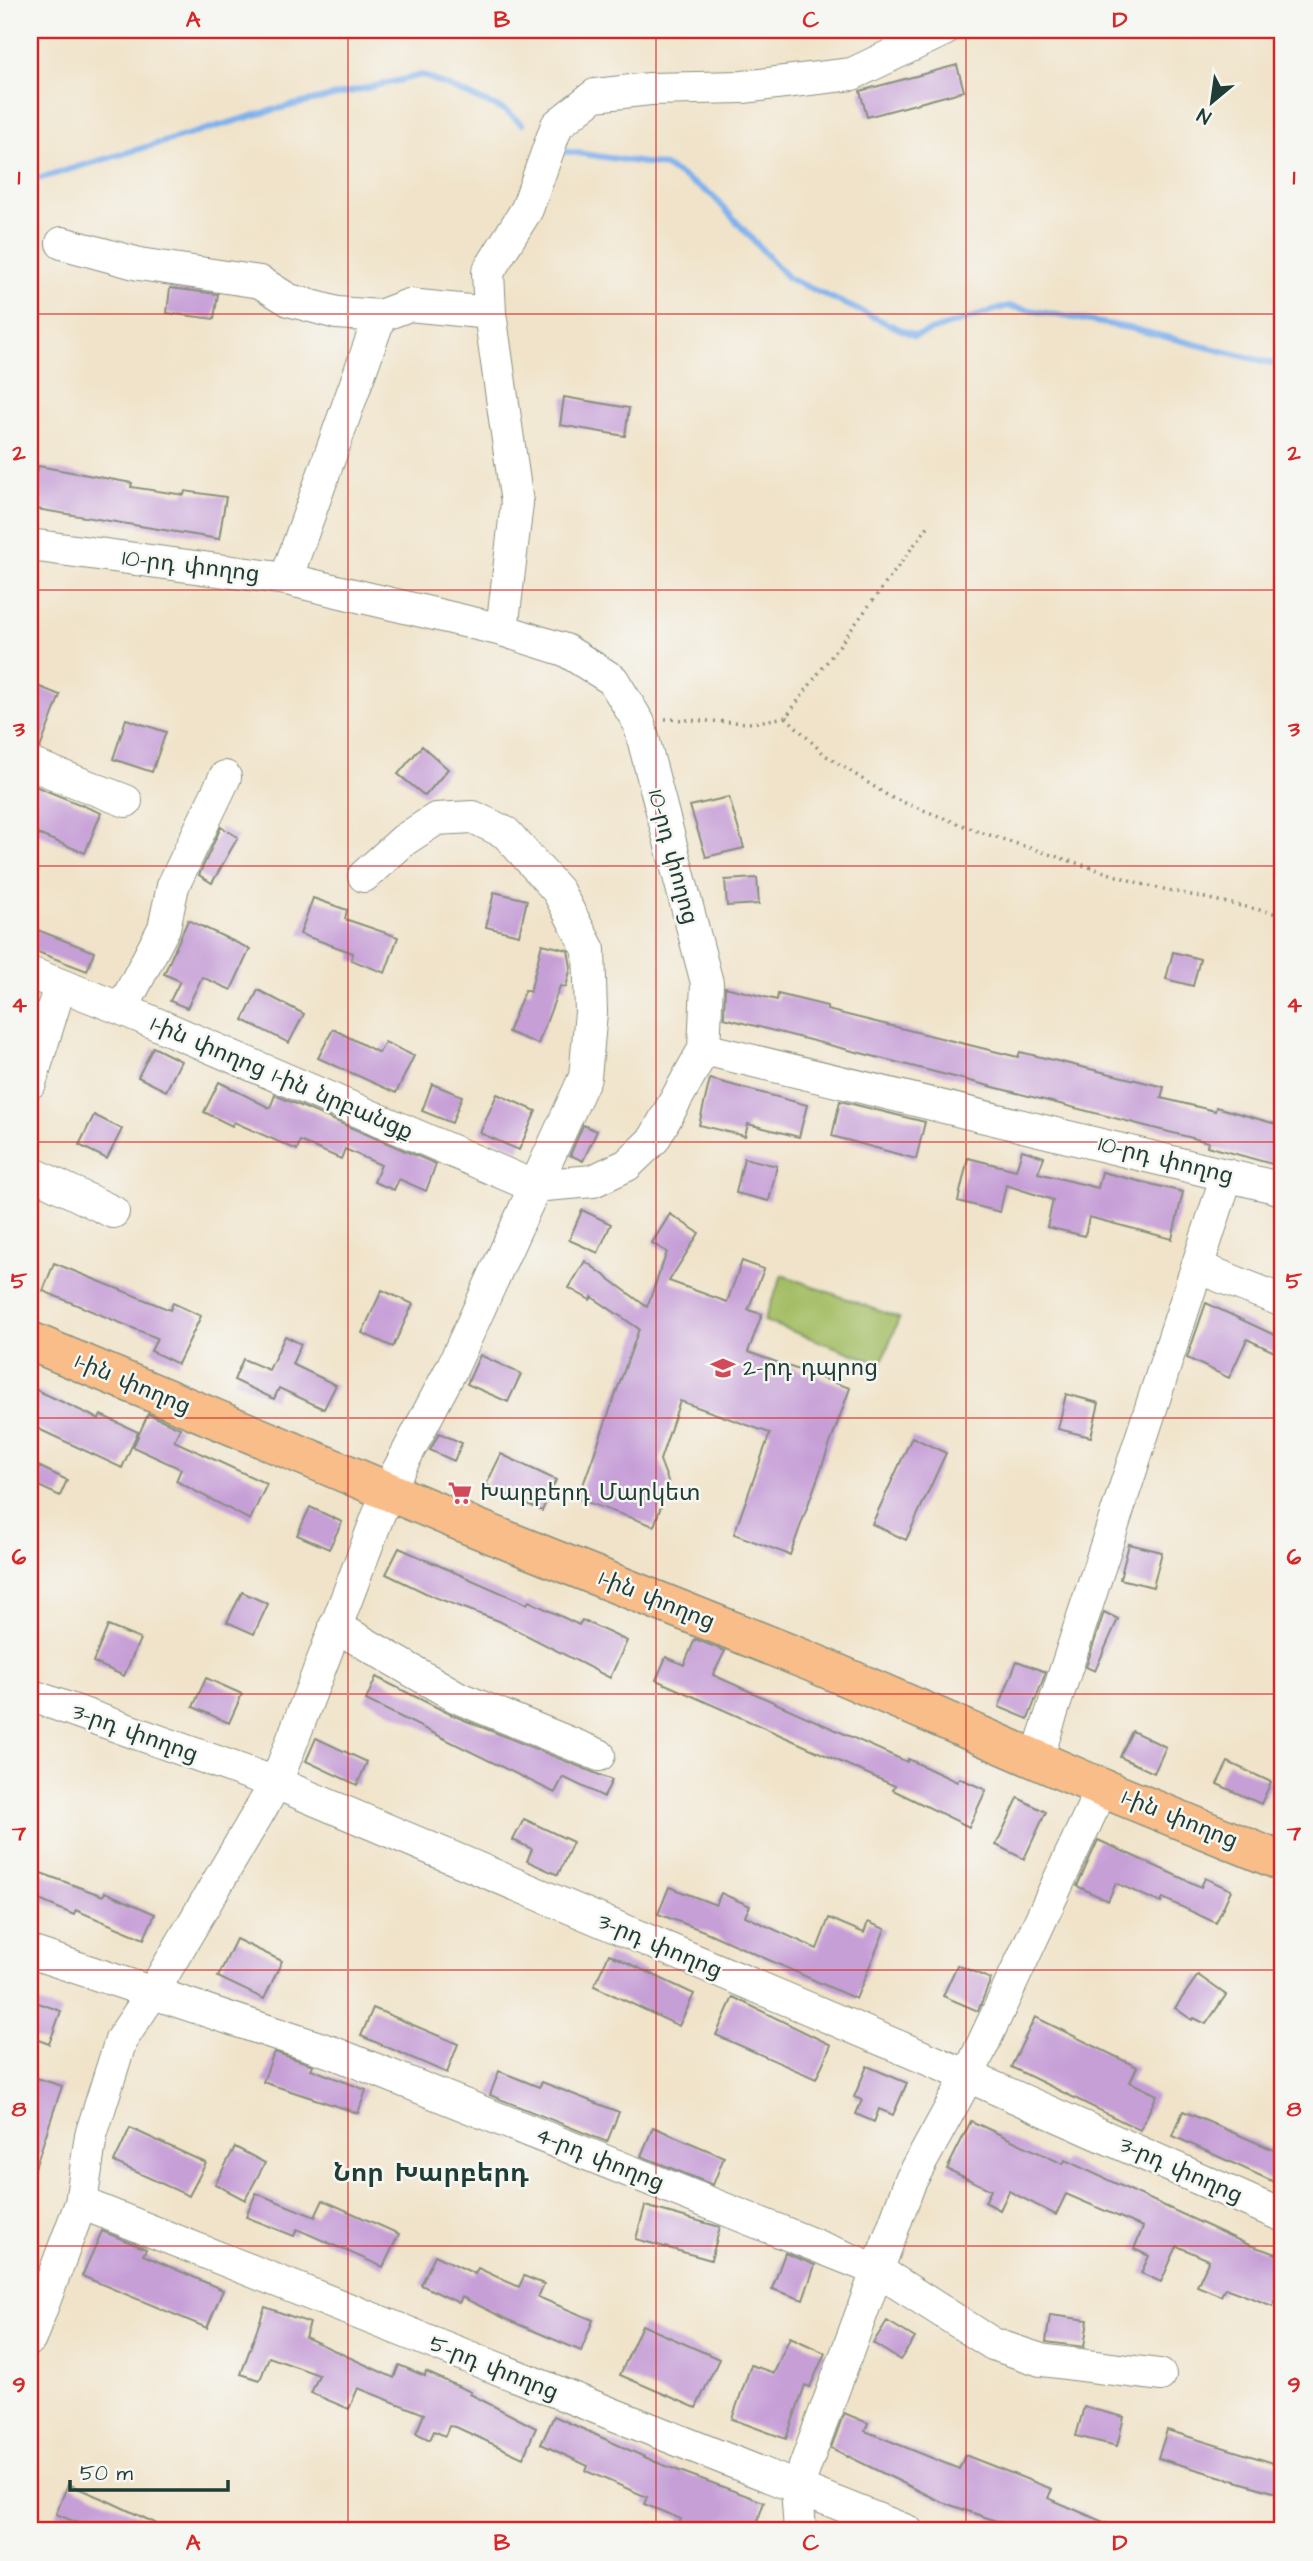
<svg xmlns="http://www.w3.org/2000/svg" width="1313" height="2561" viewBox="0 0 1313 2561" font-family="'Architects Daughter','Noto Sans Armenian',sans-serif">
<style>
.green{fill:#a4be65;stroke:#627e4c;stroke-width:2}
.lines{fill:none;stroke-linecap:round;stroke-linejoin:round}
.stream{stroke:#7fb1ec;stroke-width:6}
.building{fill:#c69fd7}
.minor-casing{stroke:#88907e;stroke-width:34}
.major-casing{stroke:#88907e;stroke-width:41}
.path{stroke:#88907e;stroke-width:3.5;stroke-dasharray:2 5;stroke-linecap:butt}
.minor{stroke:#fff;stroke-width:32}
.major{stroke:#f8bd89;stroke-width:38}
.grid{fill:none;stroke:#d62828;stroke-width:2;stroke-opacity:0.55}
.labels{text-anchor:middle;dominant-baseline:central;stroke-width:5;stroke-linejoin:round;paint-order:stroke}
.street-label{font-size:23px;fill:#1f3d34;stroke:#f6f6f2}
.poi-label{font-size:23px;fill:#1f3d34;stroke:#f6f6f2;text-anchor:start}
.quarter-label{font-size:26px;font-weight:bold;fill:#1f3d34;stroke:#f6f6f2}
.neatline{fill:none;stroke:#d62828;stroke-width:2.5}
.grid-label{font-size:23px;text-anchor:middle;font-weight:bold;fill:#d62828}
</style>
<rect width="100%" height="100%" fill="#f6f6f2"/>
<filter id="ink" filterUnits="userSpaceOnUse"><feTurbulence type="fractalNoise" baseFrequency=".0143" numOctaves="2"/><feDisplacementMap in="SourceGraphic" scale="14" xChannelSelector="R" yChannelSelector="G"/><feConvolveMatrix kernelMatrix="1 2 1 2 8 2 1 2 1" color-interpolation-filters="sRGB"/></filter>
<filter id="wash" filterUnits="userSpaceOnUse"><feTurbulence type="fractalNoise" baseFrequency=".00686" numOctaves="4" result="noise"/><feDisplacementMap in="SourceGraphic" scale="28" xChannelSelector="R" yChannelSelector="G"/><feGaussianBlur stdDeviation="1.57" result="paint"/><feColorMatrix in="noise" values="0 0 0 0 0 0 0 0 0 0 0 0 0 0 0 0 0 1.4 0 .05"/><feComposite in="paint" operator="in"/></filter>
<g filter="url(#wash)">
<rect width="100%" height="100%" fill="#f0e3c9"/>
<path class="green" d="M782,1275L899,1318L881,1364L764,1321Z"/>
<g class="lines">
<path class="stream" d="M556,150L665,166L712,195L788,278L915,336L1008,306L1134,329L1283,366
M30,181L273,110L422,75L506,111L522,124"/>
</g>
<g id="blocks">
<path class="building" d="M957,65L964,91L867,117L860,91Z
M170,288L218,294L214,319L167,313Z
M564,397L629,408L625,436L560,425Z
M38,466L132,483L131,487L184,495L185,491L226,497L219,539L30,508V472L37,473Z
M30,683L60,695L40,748L30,746Z
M126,719L166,732L152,772L113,759Z
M422,746L448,769L425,796L398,774Z
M30,784L101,813L85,853L30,831Z
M729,797L744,848L706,857L690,806Z
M221,827L238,837L212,883L199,875Z
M757,878L759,904L727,906L725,880Z
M494,892L527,900L519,935L486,927Z
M313,898L347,910L345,919L398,937L385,973L351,960L353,953L300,934Z
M188,920L250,949L231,990L202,977L187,1008L170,1001L180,981L164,974Z
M30,927L94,952L87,971L30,949Z
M542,944L568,950L571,967L566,987L560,986L538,1044L508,1032L525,990L530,992Z
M1173,952L1200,959L1193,986L1166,979Z
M725,987L777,1000L778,994L827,1006V1010L1018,1057L1020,1052L1164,1087L1161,1098L1215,1111L1216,1107L1283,1126V1167L1207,1146L1208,1142L724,1018Z
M258,990L304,1014L289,1043L243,1020Z
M333,1029L379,1053L385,1042L414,1056L396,1093L318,1058Z
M153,1047L181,1061L166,1091L138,1077Z
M710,1079L807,1105L799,1137L748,1124L745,1136L699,1125Z
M219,1082L270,1108L275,1095L436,1164L426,1191L399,1179L394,1190L374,1182L381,1165L345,1149L341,1159L300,1141L297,1150L234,1122L232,1126L204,1112Z
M432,1084L462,1096L452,1123L422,1111Z
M497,1094L536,1111L519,1150L480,1133Z
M840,1101L925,1122L916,1159L832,1136Z
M94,1115L122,1129L107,1159L79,1145Z
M583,1125L597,1131L583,1161L570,1155Z
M1022,1150L1044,1157L1038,1173L1098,1188L1102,1172L1183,1192L1172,1239L1089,1217L1085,1236L1047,1227L1053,1200L1006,1185L1000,1212L958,1201L968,1158L1016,1170Z
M744,1158L777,1166L769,1201L736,1193Z
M582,1210L611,1224L598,1253L569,1240Z
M670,1214L699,1233L669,1281L727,1302L742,1261L764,1269L748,1310L762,1314L748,1352L850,1388L790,1555L734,1534L770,1433L680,1401L660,1460L669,1484L654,1526L578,1499L639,1329L592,1297L590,1300L569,1288L585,1261L647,1307L667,1252L652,1243Z
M54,1263L170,1310L173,1303L201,1316L178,1364L151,1351L157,1338L43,1291Z
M382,1290L413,1304L393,1347L362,1333Z
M1206,1303L1283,1339V1356L1247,1339L1229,1378L1187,1358Z
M285,1336L301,1344L292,1364L336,1385L324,1409L279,1388L274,1399L234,1380L243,1359L269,1370Z
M480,1355L521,1374L508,1402L467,1384Z
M30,1387L99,1419L101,1415L138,1432L122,1468L30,1425Z
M1066,1394L1099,1403L1091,1437L1058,1429Z
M148,1414L180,1428L174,1441L267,1484L250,1520L176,1481L181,1469L133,1447Z
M439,1433L462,1443L454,1461L430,1450Z
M912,1437L946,1453L906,1540L872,1524Z
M501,1454L556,1480L542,1511L486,1485Z
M30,1462L67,1480L60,1496L30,1482Z
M310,1507L342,1522L329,1549L297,1535Z
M1129,1544L1162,1552L1153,1587L1120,1579Z
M399,1548L527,1604L529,1601L579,1625L582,1620L627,1641L610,1678L499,1621L434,1597L386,1574Z
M242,1592L268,1604L254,1634L227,1622Z
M1104,1612L1118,1619L1095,1671L1086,1667Z
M108,1626L140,1639L124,1676L93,1662Z
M695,1639L725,1651L713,1675L907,1762L908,1759L957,1782L959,1778L986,1790L969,1827L893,1790L895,1786L656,1680L666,1657L684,1665Z
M1017,1661L1046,1672L1028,1719L999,1707Z
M376,1677L452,1715L612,1780L604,1797L563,1777L555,1793L366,1700Z
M206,1678L242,1694L229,1723L193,1707Z
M1132,1731L1166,1747L1154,1773L1120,1757Z
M316,1738L367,1762L357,1785L306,1761Z
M1228,1762L1271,1782L1261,1804L1217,1784Z
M1018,1798L1046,1812L1024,1859L996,1845Z
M524,1819L573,1842L558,1875L527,1861L532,1849L513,1840Z
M1098,1840L1201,1887L1205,1878L1231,1890L1216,1923L1163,1898L1161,1903L1116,1883L1108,1901L1077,1886Z
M30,1869L103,1896L105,1892L155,1914L144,1939L76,1910L74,1915L30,1896Z
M669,1887L716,1905L721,1893L750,1906L745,1916L817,1949L829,1918L864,1933L868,1922L885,1929L856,1999L704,1931L658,1914Z
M236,1939L282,1961L264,1999L218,1977Z
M609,1954L694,1994L679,2026L594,1986Z
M957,1965L991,1979L978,2011L943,1996Z
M1198,1975L1226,1995L1206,2024L1194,2018L1192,2020L1175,2008Z
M733,1997L831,2045L816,2079L716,2035Z
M30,2000L61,2011L49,2044L30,2037Z
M373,2008L458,2044L447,2073L361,2036Z
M1035,2017L1137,2067L1130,2082L1157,2095L1140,2130L1011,2067Z
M274,2052L313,2065L311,2069L366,2090L358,2113L263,2082Z
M867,2066L907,2083L893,2115L879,2109L874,2122L856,2114L862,2100L854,2097Z
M499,2071L539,2087L542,2082L619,2112L607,2142L490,2095Z
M30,2076L62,2086L34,2171H30Z
M1183,2111L1283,2154V2186L1173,2136Z
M971,2121L1063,2164L1065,2160L1249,2245L1283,2256V2278L1273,2306L1225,2288L1221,2296L1197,2286L1209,2260L1177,2246L1161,2282L1141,2273L1149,2256L1134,2249L1143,2227L1066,2194L1056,2215L1009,2191L1000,2210L985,2202L991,2190L947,2169Z
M653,2127L724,2157L713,2185L641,2156Z
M130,2128L206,2163L189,2196L114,2162Z
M235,2147L265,2163L245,2200L215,2184Z
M256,2193L315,2217L323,2200L399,2234L383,2267L297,2229L294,2236L246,2217Z
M645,2206L720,2227L711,2260L636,2239Z
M102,2231L146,2249L143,2255L223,2290L207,2328L82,2276Z
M785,2253L815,2265L803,2300L772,2289Z
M435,2255L475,2274L478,2268L519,2287L524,2276L544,2284L538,2297L593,2320L581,2351L506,2319L462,2297L459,2303L421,2285Z
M265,2307L310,2323L305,2337L394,2378L399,2365L425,2376L426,2372L471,2392L470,2394L536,2428L523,2458L456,2427L449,2426L445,2436L434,2431L430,2440L416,2433L424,2414L358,2388L349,2409L311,2393L319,2375L269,2357L260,2380L241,2374Z
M1050,2315L1088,2320L1084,2347L1046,2342Z
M887,2321L915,2338L900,2360L873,2343Z
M642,2325L719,2359L696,2408L620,2375Z
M790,2337L825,2353L810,2387L805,2385L786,2439L732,2419L751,2365L774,2373Z
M1084,2407L1124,2417L1117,2446L1076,2436Z
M844,2413L868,2423L865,2431L959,2469L965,2455L1052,2489L1048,2498L1124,2531H1025L942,2502L831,2448Z
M554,2416L658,2463L764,2502L754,2531H675L681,2519L644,2504L647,2497L586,2471L588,2466L541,2444Z
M1167,2430L1283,2466V2495L1158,2458Z
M68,2484L108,2501L172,2531H97L56,2514Z"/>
</g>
</g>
<g filter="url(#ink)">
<use href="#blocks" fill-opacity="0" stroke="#88907e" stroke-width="2"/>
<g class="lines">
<g class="minor-casing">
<path id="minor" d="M62,243L139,264L260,282L289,300L337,313L380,316
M30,545L286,579L502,630L565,650L613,680L639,723L707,983L704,1049L654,1139L627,1165L593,1181L533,1186L122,1009L30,973
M286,579L380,316L409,305L490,313
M502,630L517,503L490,313L488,272L527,209L557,125L595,95L650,89L743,87L852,74L944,30
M30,764L126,801
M122,1009L164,928L173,886L225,777
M704,1049L1283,1189
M30,1083L60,986
M30,1172L113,1212
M1197,1267L1283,1301
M335,1626L459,1698L599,1755
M30,1695L276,1783L968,2076L1283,2216
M1037,1758L1227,1175
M30,1952L334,2053L877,2270L993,2344L1041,2360L1160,2375
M81,2203L907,2531
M30,2339L81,2203L91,2135L121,2040L153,1992L276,1783L388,1490L453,1366L585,1077L591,1012L589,950L558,891L506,833L473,817L436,819L404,840L364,876
M800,2531L797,2488L910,2182L968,2076L1102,1788"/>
</g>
<g class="major-casing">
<path id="major" d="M30,1341L471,1526L811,1662L1102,1788L1283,1862"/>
</g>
<path class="path" d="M786,717L825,755L890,797L977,831L1145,885L1283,915
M665,719L752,723L786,717L929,525"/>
<use href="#minor" class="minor"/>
<use href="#major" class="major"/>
</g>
</g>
<path class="grid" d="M348,30V2531M656,30V2531M966,30V2531M30,314H1283M30,590H1283M30,866H1283M30,1142H1283M30,1418H1283M30,1694H1283M30,1970H1283M30,2246H1283"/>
<defs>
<g id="school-bare" transform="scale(1.89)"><path d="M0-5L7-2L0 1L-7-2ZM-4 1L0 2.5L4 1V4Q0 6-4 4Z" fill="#d1495b" stroke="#f6f6f2" stroke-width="2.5" paint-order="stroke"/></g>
<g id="supermarket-bare" transform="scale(1.89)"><path d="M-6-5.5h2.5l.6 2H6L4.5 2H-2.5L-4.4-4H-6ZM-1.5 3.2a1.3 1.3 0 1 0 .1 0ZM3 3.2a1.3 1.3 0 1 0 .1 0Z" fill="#d1495b" stroke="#f6f6f2" stroke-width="2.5" paint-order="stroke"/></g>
</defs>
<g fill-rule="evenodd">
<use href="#school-bare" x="723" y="1368"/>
<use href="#supermarket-bare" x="460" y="1493"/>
</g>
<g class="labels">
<g class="street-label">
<text transform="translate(191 566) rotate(7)">10-րդ փողոց</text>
<text transform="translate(673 857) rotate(75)">10-րդ փողոց</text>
<text transform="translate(282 1078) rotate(23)">1-ին փողոց 1-ին նրբանցք</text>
<text transform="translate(1166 1160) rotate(14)">10-րդ փողոց</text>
<text transform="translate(133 1384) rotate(23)">1-ին փողոց</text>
<text transform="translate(657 1600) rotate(22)">1-ին փողոց</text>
<text transform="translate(135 1733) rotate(20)">3-րդ փողոց</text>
<text transform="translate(1180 1819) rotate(22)">1-ին փողոց</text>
<text transform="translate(660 1946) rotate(23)">3-րդ փողոց</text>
<text transform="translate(600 2159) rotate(22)">4-րդ փողոց</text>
<text transform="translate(1181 2170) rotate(24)">3-րդ փողոց</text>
<text transform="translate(494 2368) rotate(22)">5-րդ փողոց</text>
</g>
<g class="poi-label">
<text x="743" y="1368">2-րդ դպրոց</text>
<text x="480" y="1493">Խարբերդ Մարկետ</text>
</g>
<g class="quarter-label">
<text x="431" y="2173">Նոր Խարբերդ</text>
</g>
</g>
<rect width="1313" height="2561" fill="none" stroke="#f6f6f2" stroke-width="77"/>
<g transform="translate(1212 102) rotate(209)" stroke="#f6f6f2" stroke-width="5" paint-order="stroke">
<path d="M0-5L12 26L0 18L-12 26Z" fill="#1f3d34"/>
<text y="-10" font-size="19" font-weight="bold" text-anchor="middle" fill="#1f3d34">N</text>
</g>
<path d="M70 2480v10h158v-10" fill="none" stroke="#1f3d34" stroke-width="3.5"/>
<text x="80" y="2480" font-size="21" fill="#1f3d34" stroke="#f6f6f2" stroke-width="5" paint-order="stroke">50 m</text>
<rect x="38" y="38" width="1236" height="2484" class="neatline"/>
<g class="grid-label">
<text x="193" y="27">A</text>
<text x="502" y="27">B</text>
<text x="811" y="27">C</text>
<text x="1120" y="27">D</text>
<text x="19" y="184">1</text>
<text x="1294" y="184">1</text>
<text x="19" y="460">2</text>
<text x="1294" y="460">2</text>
<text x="19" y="736">3</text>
<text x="1294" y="736">3</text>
<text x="19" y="1012">4</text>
<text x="1294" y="1012">4</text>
<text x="19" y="1288">5</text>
<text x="1294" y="1288">5</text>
<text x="19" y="1564">6</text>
<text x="1294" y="1564">6</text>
<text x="19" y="1840">7</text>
<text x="1294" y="1840">7</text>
<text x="19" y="2116">8</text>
<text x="1294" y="2116">8</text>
<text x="19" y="2392">9</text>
<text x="1294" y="2392">9</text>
<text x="193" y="2550">A</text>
<text x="502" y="2550">B</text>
<text x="811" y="2550">C</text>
<text x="1120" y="2550">D</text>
</g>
</svg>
